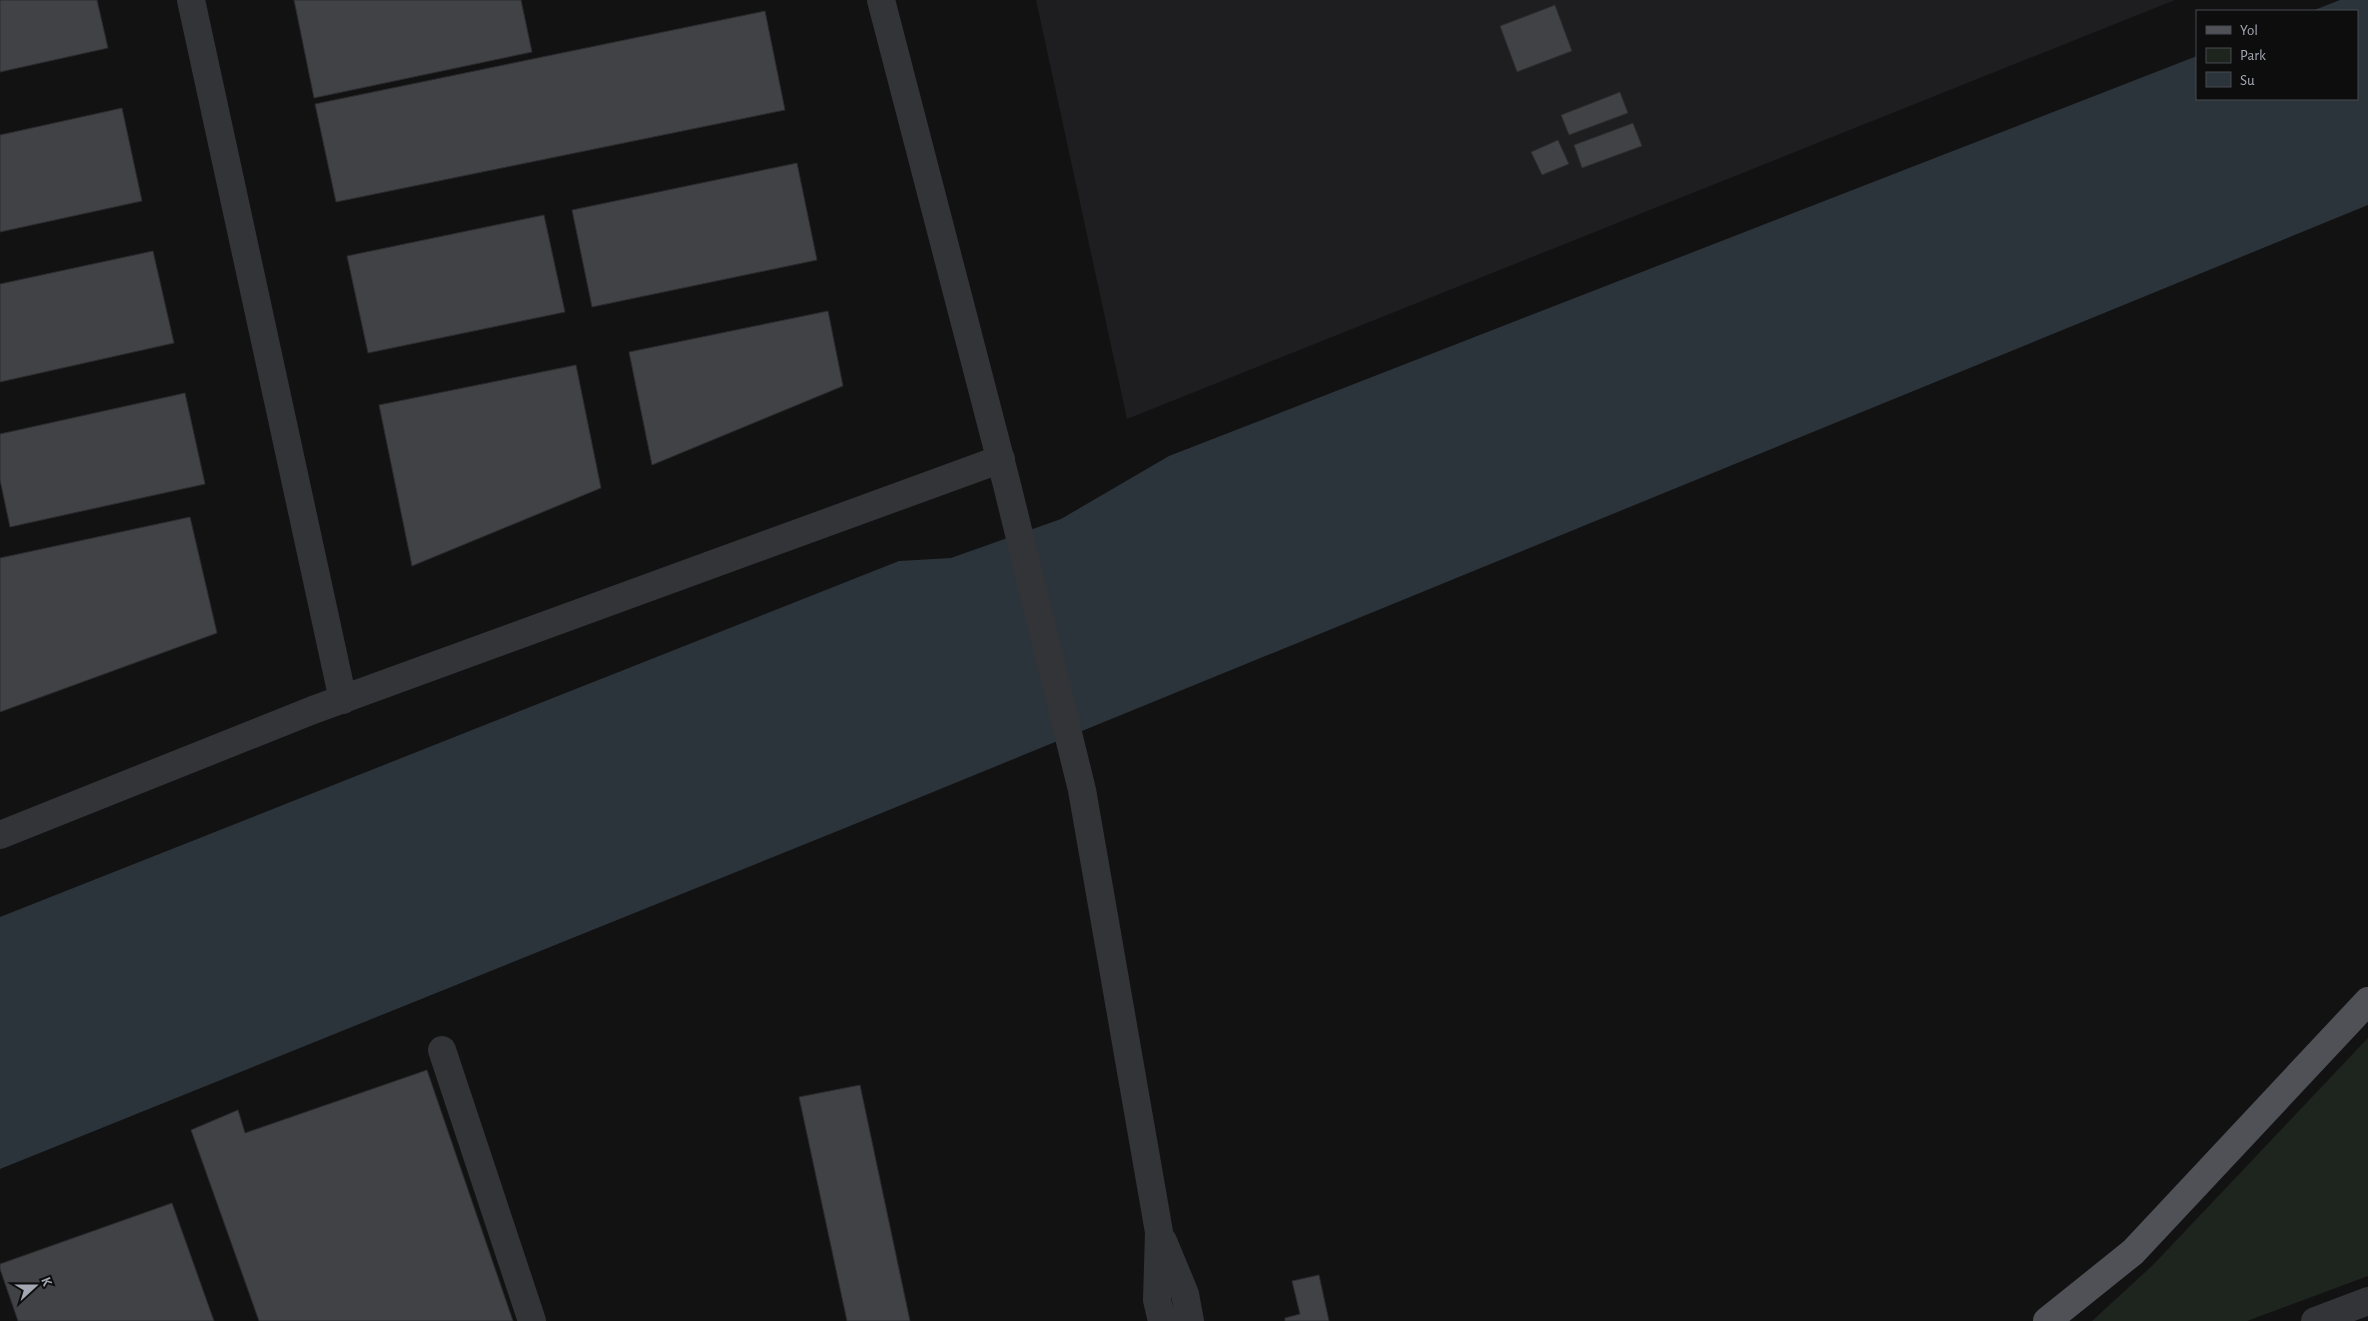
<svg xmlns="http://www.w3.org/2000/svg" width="2368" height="1321" viewBox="0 0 2368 1321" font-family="'Alegreya Sans',sans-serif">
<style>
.built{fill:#1e1e20}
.green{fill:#1e251f}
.water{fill:#2c343b}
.building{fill:#414246;stroke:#2c2c2f}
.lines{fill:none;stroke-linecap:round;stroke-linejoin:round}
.minor{stroke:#333438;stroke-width:28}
.major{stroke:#4f5157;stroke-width:28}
</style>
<rect width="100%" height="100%" fill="#121213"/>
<path class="built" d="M1036,0H2175L1127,419Z"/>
<path class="green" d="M2368,1038V1276L2247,1321H2092L2153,1265Z"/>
<path class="water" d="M2340,0H2368V205L845,828L0,1169V917L899,561L951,558L1061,519L1169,456L2197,56V99H2357V11H2312Z"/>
<path class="building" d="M0,0H97L108,48L0,72Z
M294,0H521L532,52L314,98Z
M1555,5L1572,51L1517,72L1500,26Z
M765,11L785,110L336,202L315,104Z
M1620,92L1628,113L1569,135L1561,115Z
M122,108L142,201L0,232V135Z
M1633,123L1642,146L1582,168L1574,145Z
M1558,140L1569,164L1542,175L1531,152Z
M797,163L817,260L592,307L572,210Z
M544,215L565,312L368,353L347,256Z
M153,251L174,343L0,382V284Z
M828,311L843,386L652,465L629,352Z
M576,365L601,488L412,566L379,405Z
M185,393L205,484L10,527L0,480V434Z
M190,517L217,633L0,712V558Z
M427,1070L513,1321H259L191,1130L238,1110L245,1133Z
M860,1085L910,1321H847L799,1097Z
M172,1203L214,1321H18L0,1269V1264Z
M1319,1275L1329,1321H1285V1318L1300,1314L1292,1281Z"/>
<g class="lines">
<path class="minor" d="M191,0L343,700
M881,0L1006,481L1082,790L1159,1232L1157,1300L1162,1321
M0,835L313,710L1001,459
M442,1050L532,1321
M1163,1241L1185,1294L1190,1321
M2315,1321L2368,1301"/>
<path class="major" d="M2047,1321L2133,1252L2368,1001"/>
</g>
<rect x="2196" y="10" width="162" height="90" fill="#0d0d0e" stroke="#494b50"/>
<rect x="2206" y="26" width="25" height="8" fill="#4f5157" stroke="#494b50"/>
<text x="2240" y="35" font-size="15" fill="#a4a8b3">Yol</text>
<rect x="2206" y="48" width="25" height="15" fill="#1e251f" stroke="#494b50"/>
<text x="2240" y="60" font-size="15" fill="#a4a8b3">Park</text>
<rect x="2206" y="72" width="25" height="15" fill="#2c343b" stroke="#494b50"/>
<text x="2240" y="85" font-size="15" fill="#a4a8b3">Su</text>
<g transform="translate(35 1286) rotate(69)" stroke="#0d0d0e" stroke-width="4" paint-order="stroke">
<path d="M0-4L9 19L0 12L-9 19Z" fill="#a4a8b3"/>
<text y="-8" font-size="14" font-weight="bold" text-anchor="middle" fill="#a4a8b3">K</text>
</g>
</svg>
